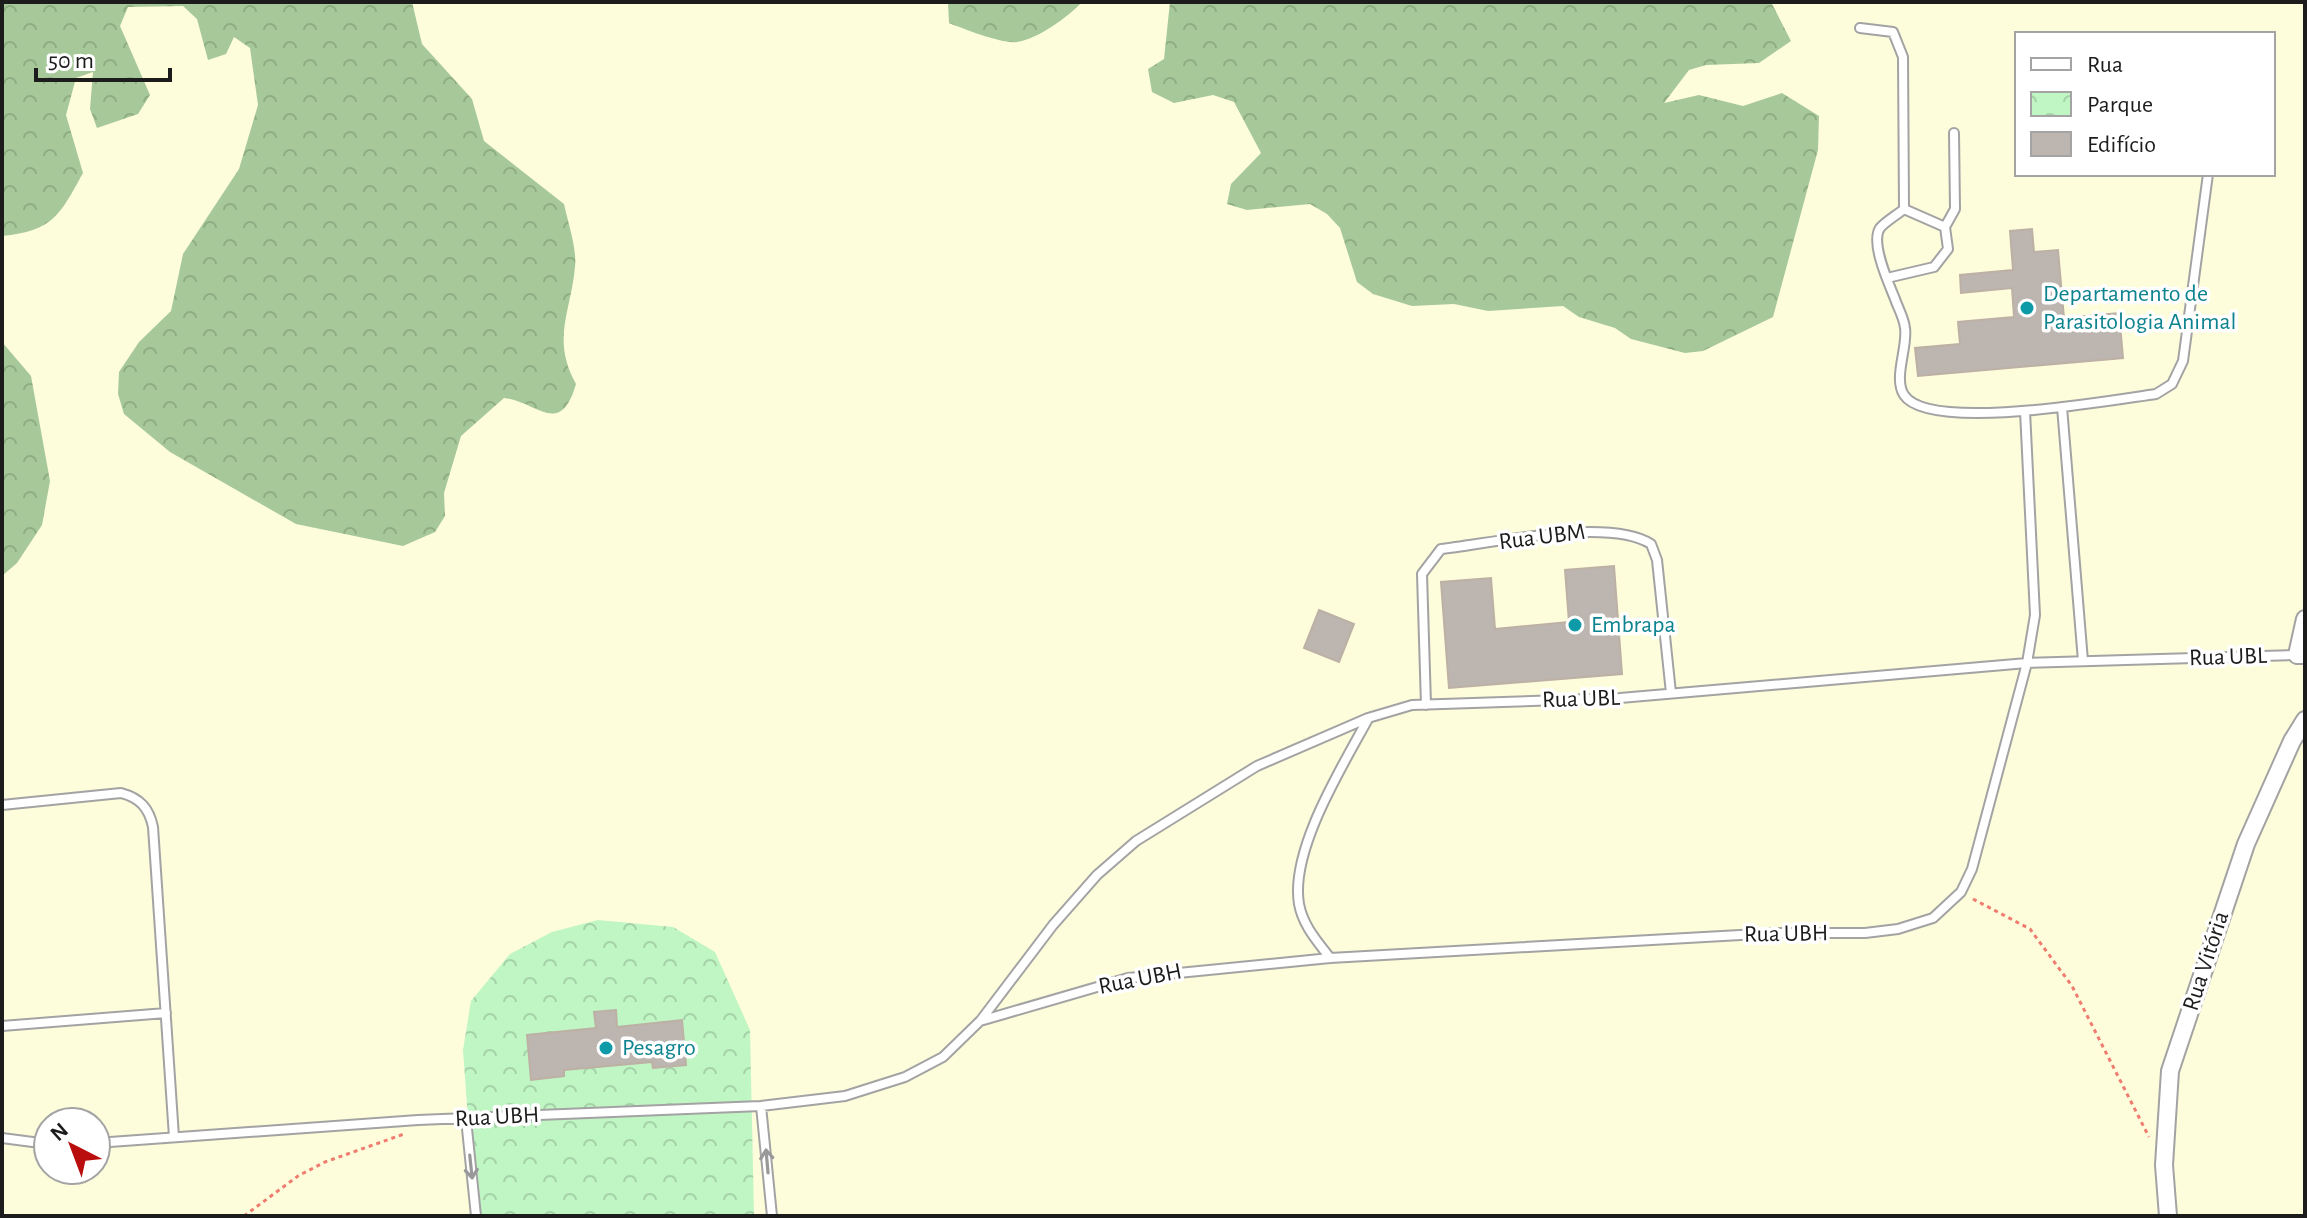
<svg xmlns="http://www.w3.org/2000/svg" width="2307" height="1218" viewBox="0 0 2307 1218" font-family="'Alegreya Sans',sans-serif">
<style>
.education{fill:#fdfcdb;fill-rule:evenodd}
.forest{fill:url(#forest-crowns)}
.park{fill:url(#park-crowns)}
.building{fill:#bdb5af;stroke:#bdb0a5;stroke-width:2}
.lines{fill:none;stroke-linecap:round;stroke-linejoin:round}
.lane-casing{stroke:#a3a3a3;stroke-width:12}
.street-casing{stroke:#a3a3a3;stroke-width:20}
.path{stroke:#f07c6f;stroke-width:3;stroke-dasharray:4 4;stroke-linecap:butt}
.lane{stroke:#fff;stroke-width:8}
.street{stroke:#fff;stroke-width:16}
.oneway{stroke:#999}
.culture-dot{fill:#0f9aa8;stroke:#fff;stroke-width:3}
.labels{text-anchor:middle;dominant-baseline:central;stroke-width:7;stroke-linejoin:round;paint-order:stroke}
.culture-label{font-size:24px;fill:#0d838f;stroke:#fff;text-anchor:start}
.street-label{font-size:24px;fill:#1c1c1c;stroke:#fff}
</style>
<defs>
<pattern id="forest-crowns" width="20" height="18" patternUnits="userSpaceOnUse" patternTransform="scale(2)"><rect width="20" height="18" fill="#a7c999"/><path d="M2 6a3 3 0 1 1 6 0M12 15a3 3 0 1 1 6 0" fill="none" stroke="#8fac83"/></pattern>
<pattern id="park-crowns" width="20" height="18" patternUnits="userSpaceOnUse" patternTransform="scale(2)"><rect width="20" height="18" fill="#c0f5c4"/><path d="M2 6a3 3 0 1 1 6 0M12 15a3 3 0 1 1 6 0" fill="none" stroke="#a4d1a8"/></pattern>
</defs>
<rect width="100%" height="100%" fill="#ece9e2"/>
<path class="education" d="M2,2H2305V1216H2ZM2017,34H2273V174H2017ZM48,1122H96V1170H48Z"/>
<path class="forest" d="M2,2H412L422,44L472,99L484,141L564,204C568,223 577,248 575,267C571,312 551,339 576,384C560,439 536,401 504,398L461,436L444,493L445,516L435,532L403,546L296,524L170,452L124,414L118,394L119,372L139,342L171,311L183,254L239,169L258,105L250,48L234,37L226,54L208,60L197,19L183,6L128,7L120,26L150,95L138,114L97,128L90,109L93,72L76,78L66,115L83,173C60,215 53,231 2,236Z
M948,2H1082C1068,17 1038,39 1017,42C1002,44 964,29 949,23Z
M1170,2H1771L1791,41L1759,63L1706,65L1689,70L1664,103L1699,95L1743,106L1782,93L1819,116L1818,150L1773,317L1703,351L1685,353L1631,339L1615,328L1579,317L1563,306L1488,311L1454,304L1412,306L1373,294L1357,282L1340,228L1327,214L1310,204L1247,210L1227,204L1231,184L1261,153L1234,102L1213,95L1174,103L1152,92L1148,69L1164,59Z
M2,342L31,376L50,481L42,525L17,563L2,576Z"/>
<path class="park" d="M598,920L673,927L715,952L750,1030L754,1216H475L463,1050L471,1001L510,954L552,932Z"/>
<path class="building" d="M2032,229L2034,252L2058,250L2064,318L2119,313L2123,358L1918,376L1915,348L1960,344L1958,322L2014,317L2012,288L1961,293L1960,275L2013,270L2010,231Z
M1614,566L1622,674L1449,688L1441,582L1491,578L1495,629L1569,622L1565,570Z
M1319,610L1354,624L1339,662L1304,648Z
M616,1010L617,1027L682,1020L686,1065L653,1068L652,1062L564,1070V1076L531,1080L527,1035L596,1028L594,1012Z"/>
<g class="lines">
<g class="lane-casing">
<path id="lane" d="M1860,28L1893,32L1903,57L1904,209C1897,215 1886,221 1880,228C1870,243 1889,284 1895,299C1898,308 1904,318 1905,328C1908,347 1893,378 1904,395C1929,433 2112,400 2156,394L2172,384L2183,361L2208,174
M1904,209L1945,227
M1887,278L1934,267L1948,249L1945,227L1955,209L1954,133
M2062,407L2083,661
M1426,705L1422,574L1441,549C1493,543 1609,517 1651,544L1657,560L1671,693
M2,805L121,793C140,798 149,808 153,827L174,1137
M1330,958C1318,942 1303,926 1299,904C1290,850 1342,767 1368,719
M981,1020L1053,925L1097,875L1136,841L1257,766L1368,718L1412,705L1620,698L2027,663L2297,655
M2,1026L166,1013
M761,1106L772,1216
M466,1119L476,1216
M2,1138L48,1144
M96,1143L418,1120L761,1106L845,1096L905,1077L943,1057L980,1021L1128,978L1330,958L1776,933H1865L1898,929L1933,918L1961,892L1972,869L2027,663L2035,615L2025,411"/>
</g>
<g class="street-casing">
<path id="street" d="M2305,619L2297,655H2305
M2168,1216L2164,1165L2170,1071L2246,844L2292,741L2305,720"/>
</g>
<path class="path" d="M1973,899L2030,929L2072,986L2149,1137
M244,1216L298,1176L325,1162L404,1134"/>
<use href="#lane" class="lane"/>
<use href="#street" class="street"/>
</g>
<defs><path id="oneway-shaft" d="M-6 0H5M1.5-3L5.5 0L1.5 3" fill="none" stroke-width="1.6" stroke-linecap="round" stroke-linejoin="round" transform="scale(2)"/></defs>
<g class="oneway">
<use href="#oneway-shaft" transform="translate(767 1161) rotate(-95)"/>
<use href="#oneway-shaft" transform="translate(471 1167) rotate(84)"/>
</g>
<g class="culture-dot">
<circle cx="2027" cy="308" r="8"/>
<circle cx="1575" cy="625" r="8"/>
<circle cx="606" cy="1048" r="8"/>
</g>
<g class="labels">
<g class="culture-label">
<text x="2043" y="294">Departamento de<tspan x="2043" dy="28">Parasitologia Animal</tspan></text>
<text x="1591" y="625">Embrapa</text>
<text x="622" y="1048">Pesagro</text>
</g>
<g class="street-label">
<text transform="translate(1542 537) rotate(-7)">Rua UBM</text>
<text transform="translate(2228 657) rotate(-2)">Rua UBL</text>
<text transform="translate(1581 699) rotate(-2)">Rua UBL</text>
<text transform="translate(1786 934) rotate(-1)">Rua UBH</text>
<text transform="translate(2206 961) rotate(-72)">Rua Vitória</text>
<text transform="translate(1140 979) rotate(-11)">Rua UBH</text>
<text transform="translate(497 1117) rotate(-3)">Rua UBH</text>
</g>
</g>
<rect width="2307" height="1218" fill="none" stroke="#1c1c1c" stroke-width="8"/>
<rect x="2015" y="32" width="260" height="144" fill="#ffffff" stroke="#a4a4a4" stroke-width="2"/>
<rect x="2031" y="58" width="40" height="12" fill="#ffffff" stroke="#a4a4a4" stroke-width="2"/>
<text x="2087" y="72" font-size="24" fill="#1c1c1c">Rua</text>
<rect x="2031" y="92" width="40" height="24" fill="url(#park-crowns)" stroke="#a4a4a4" stroke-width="2"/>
<text x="2087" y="112" font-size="24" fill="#1c1c1c">Parque</text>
<rect x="2031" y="132" width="40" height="24" fill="#bdb5af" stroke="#a4a4a4" stroke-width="2"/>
<text x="2087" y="152" font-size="24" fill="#1c1c1c">Edifício</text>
<g transform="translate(72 1146) rotate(318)"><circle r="38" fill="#ffffff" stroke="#a4a4a4" stroke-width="2"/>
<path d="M0-6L14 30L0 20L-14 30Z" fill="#ba0d0d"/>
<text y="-12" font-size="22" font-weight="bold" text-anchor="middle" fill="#1c1c1c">N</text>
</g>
<path d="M36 68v12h134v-12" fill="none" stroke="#1c1c1c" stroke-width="4"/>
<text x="48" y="68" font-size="24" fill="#1c1c1c" stroke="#ffffff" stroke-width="6" paint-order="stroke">50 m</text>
</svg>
